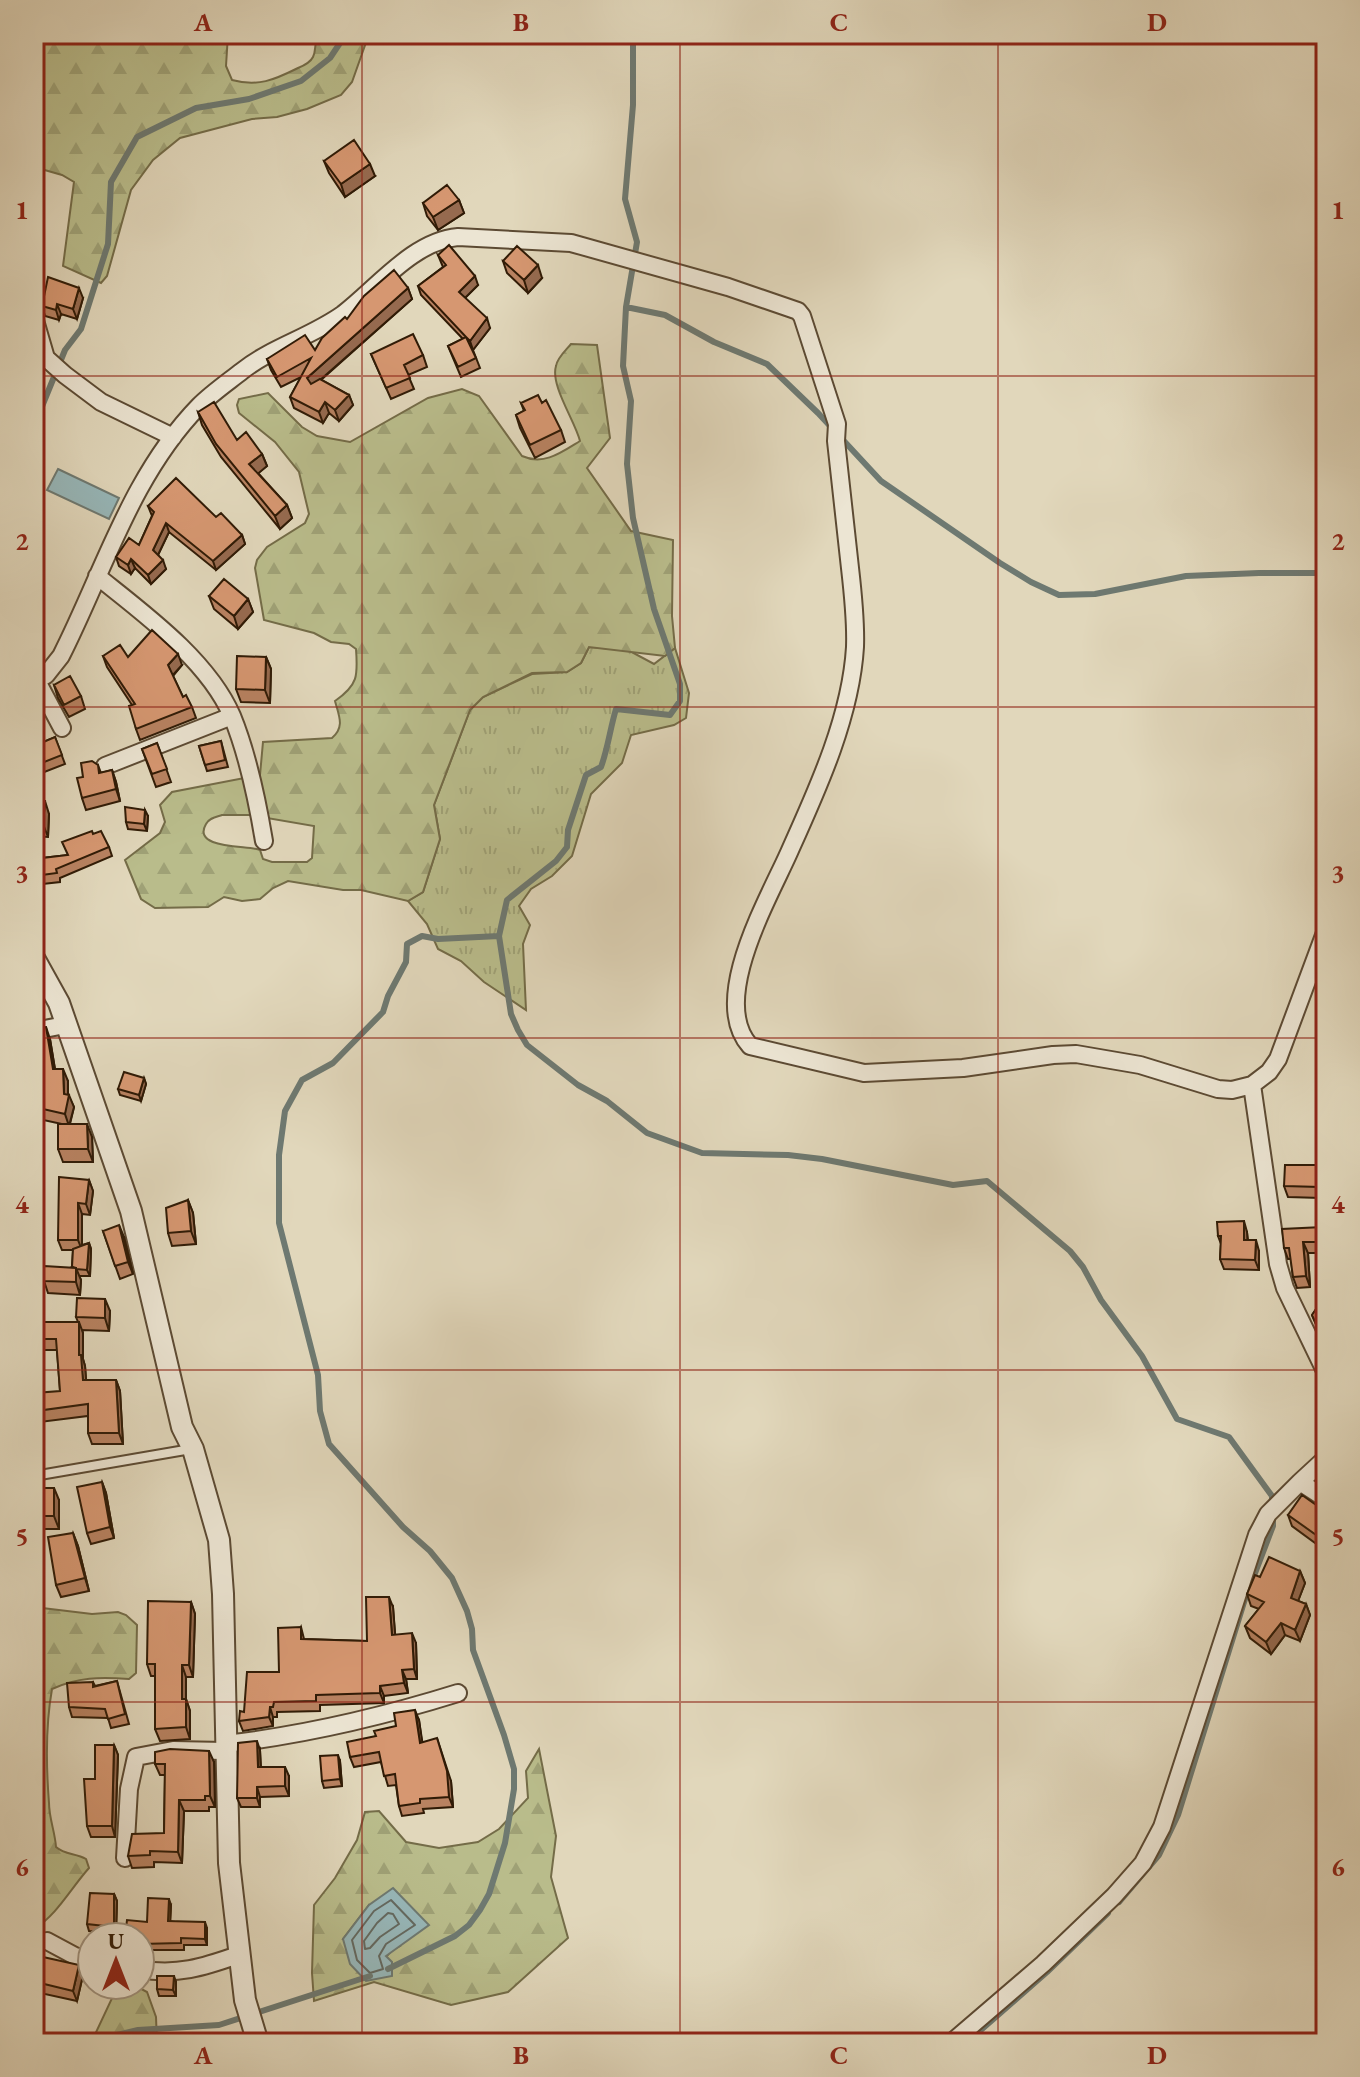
<svg xmlns="http://www.w3.org/2000/svg" width="1360" height="2077" viewBox="0 0 1360 2077" font-family="'EB Garamond',serif">
<style>
.grass{fill:url(#grass-tufts);stroke:#746c48;stroke-width:2}
.forest{fill:url(#forest-firs);stroke:#746c48;stroke-width:2;fill-rule:evenodd}
.water{fill:#97b7b9;stroke:#6e7971;stroke-width:2}
.lines{fill:none;stroke-linecap:round;stroke-linejoin:round}
.shore{stroke:#646960;stroke-width:2}
.stream{stroke:#6e7971;stroke-width:6}
.service-casing{stroke:#5c4a33;stroke-width:12}
.minor-casing{stroke:#5c4a33;stroke-width:20}
.tertiary-casing{stroke:#5c4a33;stroke-width:24}
.service{stroke:#ece5d3;stroke-width:8}
.minor{stroke:#ece5d3;stroke-width:16}
.tertiary{stroke:#ece5d3;stroke-width:20}
.wall{fill:#b88261;stroke:#301b06;stroke-width:2}
.shaded-wall{fill:#966a4f;stroke:#301b06;stroke-width:2}
.building{fill:#d69771;stroke:#301b06;stroke-width:2}
.grid{fill:none;stroke:#8f2418;stroke-width:2;stroke-opacity:0.55}
.neatline{fill:none;stroke:#8f2418;stroke-width:3}
.grid-label{font-size:26px;text-anchor:middle;font-weight:bold;fill:#8f2418}
</style>
<defs>
<pattern id="grass-tufts" width="24" height="20" patternUnits="userSpaceOnUse" patternTransform="scale(2)"><rect width="24" height="20" fill="#b9bc8b"/><path d="M3 7l-1-3M5 7V3M7 7l1-3M15 17l-1-3M17 17v-4M19 17l1-3" fill="none" stroke="#9fa176"/></pattern>
<pattern id="forest-firs" width="22" height="20" patternUnits="userSpaceOnUse" patternTransform="scale(2)"><rect width="22" height="20" fill="#b9bc8b"/><path d="M5 1l3.5 6h-7zM16 11l3.5 6h-7z" fill="#9fa176"/></pattern>
</defs>
<rect width="100%" height="100%" fill="#e1d7bb"/>
<filter id="stains"><feTurbulence type="fractalNoise" baseFrequency=".0025" numOctaves="4"/><feColorMatrix values="0 0 0 0 .2 0 0 0 0 .09 0 0 0 0 .02 0 0 0 .5 -.17"/></filter>
<radialGradient id="worn" r=".72"><stop offset=".6" stop-color="#630" stop-opacity="0"/><stop offset="1" stop-color="#630" stop-opacity=".3"/></radialGradient>
<path class="grass" d="M589,647L628,650L654,664L675,648L689,693L686,718L674,725L631,735L622,763L591,794L572,856L552,876L531,889L519,906L530,925L523,944L526,1010L484,982L461,961L438,949L427,924L408,901L423,892L440,839L434,805L470,710L483,697L532,674L567,672L581,663Z"/>
<path class="forest" d="M34,34H228L226,66L232,80C258,87 274,80 298,68C303,66 310,63 313,57C317,49 313,42 320,34H369L352,82L341,95L307,109L277,117L252,119L180,138L153,160L131,190L107,276L101,283L63,266L74,182L62,175L34,167Z
M571,344L597,345L610,438L587,468L631,531L673,540L672,616L675,648L665,656L589,647L581,663L567,672L532,673L483,697L470,710L434,805L440,839L423,892L408,901L361,890H343L288,881L273,888L260,899L242,901L224,897L208,907L155,908L141,899L125,860L160,833L165,822L160,805L172,792L260,775L263,742L332,738C345,727 339,716 335,701C358,685 358,676 356,649L349,644L331,642L314,633L264,620L255,568L257,560L267,547L305,523L309,514L299,472L275,442L239,413L237,405L239,399L268,393L302,427L317,436L350,442L428,398L462,389L479,396L522,456C544,466 562,452 580,441C575,421 550,385 556,366C557,358 566,350 571,344ZM222,815H249L314,826L312,858L307,862H272L263,859L260,850C250,845 191,850 206,824C209,818 216,817 222,815Z
M34,1607L92,1614L118,1612L126,1615L137,1625L136,1673L129,1679C100,1677 78,1677 52,1689C45,1728 46,1765 49,1803C49,1818 55,1832 56,1847C65,1855 76,1853 86,1859L89,1868C71,1888 57,1915 34,1929Z
M539,1749L556,1836L551,1877L568,1938L508,1992L451,2005L374,1982L314,2001L312,1973L314,1905L335,1878L357,1840L365,1812L379,1811L406,1842L439,1848L478,1842L499,1829L528,1798L526,1771ZM369,1905L400,1946L392,1950L386,1957L343,1939Z
M125,1985H134L147,1992L156,2017L157,2043H91L113,1996Z"/>
<path class="water" d="M58,469L119,498L109,519L47,490Z
M393,1888L429,1925L386,1956L392,1962V1976L366,1981L350,1964L343,1939L369,1905Z"/>
<g class="lines">
<path class="shore" d="M391,1900L415,1925L386,1944L379,1956L383,1969L370,1973L357,1960L352,1940L374,1911Z
M388,1913L393,1914L399,1924L380,1937L370,1948L365,1949L364,1941L377,1923Z"/>
<path class="stream" d="M633,34V105L625,199L637,242L626,307L623,366L631,401L627,464L633,518L654,609L680,684V701L670,715L616,709C610,729 608,748 601,767L586,775L568,830L567,847L556,861L507,900L499,936L511,1014L518,1030L527,1045L578,1085L607,1101L647,1133L702,1153L788,1155L822,1159L953,1185L987,1181L1070,1251L1083,1267L1101,1300L1142,1356L1177,1419L1229,1437L1272,1496V1505
M626,307L665,315L714,342L767,364L818,413L881,481L1000,563L1031,582L1059,595L1095,594L1186,576L1259,573H1326
M34,426L65,350L81,329L108,244L111,182L137,137L196,108L249,99L301,81L330,58L346,34
M1119,1902L1159,1855L1178,1815L1244,1602L1273,1526V1516
M388,1969L455,1936L469,1925L480,1910L489,1894L505,1843L514,1789V1769L504,1735L473,1650L472,1629L467,1611L452,1578L430,1551L403,1527L329,1444L320,1411L318,1375L279,1223V1155L285,1111L302,1080L333,1063L383,1012L388,996L406,962L407,944L422,936L438,939L499,936
M83,2043L138,2030L219,2025L370,1976
M966,2043L1047,1972L1108,1913"/>
<g class="service-casing">
<path id="service" d="M34,1476L191,1449
M34,1566L35,1571"/>
</g>
<g class="minor-casing">
<path id="minor" d="M34,317L46,358L65,375L101,402L173,437
M97,576C143,613 208,660 232,716C248,755 257,799 264,841
M37,681L62,728
M34,682L46,675L61,656C104,571 131,476 199,406C212,393 228,382 242,371C272,347 311,337 343,314C377,288 413,241 458,237L571,243L728,287L798,311L802,316L837,424L836,441C841,483 845,526 850,568C853,594 856,620 855,647C851,715 819,786 791,848C771,895 708,999 750,1046L864,1073L963,1068L1053,1055L1076,1054L1140,1065L1218,1089L1232,1090L1252,1085L1269,1072L1278,1059L1326,930
M105,766L232,716
M34,1031L65,1025
M1252,1085L1278,1264L1285,1288L1326,1373
M1300,1482L1326,1458
M225,1744C305,1735 381,1717 458,1693
M125,1858L129,1789L136,1757L173,1750L225,1751
M47,1941L75,1956L92,1961
M140,1969C176,1976 204,1967 238,1955
M951,2043L1043,1964L1114,1896L1143,1863L1162,1827L1257,1535L1268,1514L1300,1482L1326,1499"/>
</g>
<g class="tertiary-casing">
<path id="tertiary" d="M34,958L59,1003L131,1211L182,1427L193,1449L219,1540L223,1594L229,1863L245,2000L258,2043"/>
</g>
<use href="#service" class="service"/>
<use href="#minor" class="minor"/>
<use href="#tertiary" class="tertiary"/>
</g>
<path class="wall" d="M324,161L375,176L345,197L329,173Z
M459,200L464,213L438,230L427,216L423,203Z
M438,255L478,285L465,298L490,328L473,350L480,368L461,377L448,346L463,339L421,295L418,286L443,267Z
M503,261L542,278L528,293L507,273Z
M408,288L412,299L321,380L349,395L353,405L339,421L329,413L323,423L294,408L290,397L301,377L281,387L271,370L267,359L315,350L347,319Z
M83,298L77,319L61,314L59,320L45,316L42,306Z
M371,354L423,355L427,367L408,375L414,389L391,399Z
M521,403L561,430L565,442L535,458L520,428L516,415L524,411Z
M198,412L237,440L262,454L267,466L258,473L287,505L292,518L280,529L221,457L202,425Z
M148,506L216,517L242,535L245,544L216,570L169,532L158,555L166,569L151,584L135,568L131,574L119,566L116,557L139,545L152,516Z
M209,596L248,599L253,612L238,629L214,609Z
M103,656L128,657L182,665L173,676L183,697L192,707L196,718L140,740L136,729L132,705L107,667Z
M266,657L271,669L270,703L241,702L236,689Z
M54,685L81,696L85,709L69,717L58,698Z
M55,737L65,764L34,776V746Z
M221,741L228,767L207,771L199,746Z
M157,743L171,782L156,787L142,749Z
M98,765L101,773L112,770L116,782L120,801L86,810L82,798L83,777Z
M34,801L49,814L48,837L34,836Z
M148,816L147,831L128,829L126,822Z
M93,834L109,847L112,856L60,878V882L34,885V859L68,855Z
M34,1028L50,1039L55,1069L68,1081V1095L74,1107L70,1124L92,1137L93,1162H63L58,1149L62,1124L34,1118Z
M144,1078L146,1084L141,1101L120,1095L118,1089Z
M1326,1165V1205L1323,1204L1321,1198L1288,1197L1284,1186Z
M89,1180L93,1191L90,1215L82,1214V1245L89,1243L91,1249L90,1276H79L81,1280L80,1295L48,1293L44,1281L72,1267L73,1250H62L58,1240Z
M188,1200L193,1213L196,1244L172,1246L168,1233Z
M1326,1225V1253H1308L1310,1287L1297,1288L1293,1277L1291,1259H1288L1284,1248Z
M103,1231L124,1237L133,1274L120,1279Z
M1247,1232L1248,1240L1259,1251V1270L1224,1269L1220,1259L1221,1244L1218,1236Z
M1326,1290V1348L1312,1315L1318,1306L1317,1303Z
M110,1311L109,1331L82,1330L83,1333V1359L85,1366L86,1380H116L120,1391L123,1444H92L88,1433V1416L40,1422L36,1411L60,1391L57,1350H34V1322H78L76,1317Z
M102,1482L106,1493L114,1538L91,1544L87,1533Z
M34,1488L59,1500V1529H37L34,1520Z
M1326,1512V1551L1292,1526L1288,1515Z
M73,1533L78,1546L89,1591L61,1597L56,1585Z
M1300,1571L1305,1583L1298,1601L1306,1604L1310,1615L1300,1641L1285,1635L1271,1654L1250,1638L1245,1626L1259,1609L1251,1606L1247,1594L1260,1577Z
M191,1602L195,1614L193,1677H186V1699L190,1711V1739L160,1741L155,1729V1676H151L147,1664Z
M393,1607L395,1635L416,1643L417,1679H406L408,1693L384,1696V1703L320,1705V1711L277,1712V1717H273V1726L243,1731L239,1721L244,1712L279,1672L301,1627L304,1639L367,1641Z
M117,1681L129,1724L111,1728L108,1718L72,1717L69,1707L93,1682L95,1686Z
M419,1720L422,1743L451,1781L453,1807L423,1809L424,1813L402,1816L399,1806L396,1785L388,1786L381,1762L354,1767L350,1757L376,1736Z
M114,1745L118,1755L115,1837H91L87,1826Z
M260,1750L261,1767L289,1776V1796L260,1797V1807H241L237,1798Z
M340,1761L342,1786L324,1788L322,1781Z
M214,1762L215,1807H209V1811H184L182,1863L154,1862V1867L132,1868L128,1856L164,1833L165,1775H160L155,1764Z
M114,1894L117,1901L116,1933L89,1931L87,1924Z
M171,1905L170,1921L207,1928V1945H184V1950H140V1937L147,1922Z
M79,1965L83,1975L77,2001L40,1993L36,1982Z
M176,1982V1996H159L157,1989Z"/>
<path class="shaded-wall" d="M370,164L375,176L345,197L341,184Z
M459,200L464,213L438,230L433,217Z
M538,265L542,278L528,293L524,280Z
M475,276L478,285L462,301L459,292Z
M79,288L83,298L77,319L73,309Z
M408,288L412,299L311,388L307,378Z
M57,304L61,314L59,320L56,310Z
M487,318L490,328L473,350L470,341Z
M34,369L37,378L34,385Z
M349,395L353,405L339,421L335,410Z
M325,402L329,413L323,423L319,412Z
M262,454L267,466L254,477L249,464Z
M287,505L292,518L280,529L275,516Z
M166,523L169,532L156,559L153,550Z
M242,535L245,544L216,570L213,561Z
M131,559L135,568L131,574L128,565Z
M163,560L166,569L151,584L148,575Z
M248,599L253,612L238,629L234,616Z
M178,654L182,665L172,676L168,665Z
M266,657L271,669L270,703L265,690Z
M112,770L116,782L120,801L116,789Z
M45,801L49,814L48,837L43,824Z
M145,810L148,816L147,831L144,824Z
M46,1027L50,1039L57,1082L53,1069Z
M63,1069L68,1081V1098L69,1095L74,1107L69,1126L65,1114Z
M144,1078L146,1084L141,1101L139,1095Z
M87,1124L92,1137L93,1162L88,1149Z
M89,1180L93,1191L90,1215L86,1204Z
M188,1200L193,1213L196,1244L191,1231Z
M78,1203L82,1214V1250L78,1240Z
M1244,1221L1247,1232L1248,1250L1244,1240Z
M119,1225L124,1237L133,1274L128,1262Z
M1256,1240L1259,1251V1270L1255,1260Z
M1303,1242L1308,1253L1310,1287L1306,1276Z
M89,1243L91,1249L90,1276L87,1270Z
M76,1268L81,1280L80,1295L76,1282Z
M105,1299L110,1311L109,1331L105,1318Z
M79,1322L83,1333V1359L85,1366L87,1391L83,1380L79,1355Z
M116,1380L120,1391L123,1444L119,1433Z
M102,1482L106,1493L114,1538L110,1527Z
M54,1488L59,1500V1529L54,1516Z
M73,1533L78,1546L89,1591L85,1578Z
M1300,1571L1305,1583L1295,1609L1291,1598Z
M389,1597L393,1607L396,1645L392,1635Z
M191,1602L195,1614L193,1677L189,1665Z
M1306,1604L1310,1615L1300,1641L1295,1630Z
M1281,1623L1285,1635L1271,1654L1266,1642Z
M412,1633L416,1643L417,1679L414,1669Z
M182,1665L186,1677V1699L190,1711V1739L186,1727L182,1699Z
M402,1670L406,1679L408,1693L404,1683Z
M380,1686L384,1696V1703L380,1693Z
M270,1707L273,1717V1726L269,1717Z
M415,1710L419,1720L424,1753L420,1743Z
M437,1738L451,1781L453,1807L449,1797Z
M257,1741L260,1750L261,1777L258,1767Z
M114,1745L118,1755L115,1837L112,1826Z
M209,1751L214,1762L215,1807L210,1796Z
M338,1755L340,1761L342,1786L340,1779Z
M285,1767L289,1776V1796L285,1786Z
M257,1787L260,1797V1807L257,1798Z
M179,1800L184,1811L182,1863L178,1852Z
M114,1894L117,1901L116,1933L114,1927Z
M169,1899L171,1905L170,1928L168,1921Z
M205,1922L207,1928V1945L205,1939Z
M79,1965L83,1975L77,2001L73,1991Z
M174,1976L176,1982V1996L173,1990Z"/>
<path class="building" d="M354,140L370,164L341,184L324,161Z
M447,185L459,200L433,217L423,203Z
M449,245L475,276L459,292L487,318L470,341L466,337L476,358L458,367L448,346L466,337L418,286L446,265L438,255Z
M517,246L538,265L524,280L503,261Z
M394,270L408,288L307,378L311,384L320,379L349,395L335,410L325,402L319,412L290,397L311,358L277,377L267,359L305,335L315,350L322,338L345,317L347,319L364,296Z
M48,277L79,288L73,309L57,304L56,310L42,306Z
M413,334L423,355L404,365L410,378L386,388L371,354Z
M538,395L542,403L546,400L561,430L530,445L516,415L525,410L521,403Z
M214,402L237,440L246,432L262,454L249,464L287,505L275,516L216,444L198,412Z
M176,478L216,517L221,513L242,535L213,561L166,523L153,550L163,560L148,575L131,559L128,565L116,557L129,538L139,545L154,512L148,506Z
M224,579L248,599L234,616L209,596Z
M152,630L178,654L168,665L183,697L186,695L192,707L136,729L129,706L135,704L103,656L120,645L128,657Z
M237,656L266,657L265,690L236,689Z
M70,676L81,696L64,705L54,685Z
M55,737L62,755L34,766V746Z
M221,741L225,760L205,765L199,746Z
M157,743L167,769L152,774L142,749Z
M92,761L98,765L99,773L112,770L116,789L82,798L77,778L83,777L81,763Z
M34,801H45L43,824H34Z
M125,807L145,810L144,824L126,822Z
M92,831L93,834L101,831L109,847L56,869L57,873L34,876V859L68,855L62,842Z
M46,1027L53,1069H63L64,1094L69,1095L65,1114L34,1107V1028Z
M124,1072L144,1078L139,1095L118,1089Z
M58,1124H87L88,1149H58Z
M1285,1165H1326V1194L1319,1192L1320,1187L1284,1186Z
M59,1177L89,1180L86,1204L78,1203V1240H58Z
M188,1200L191,1231L168,1233L166,1208Z
M1244,1221V1240H1256L1255,1260L1220,1259L1221,1236H1218L1217,1222Z
M119,1225L128,1262L115,1266L103,1231Z
M1326,1225V1242H1303L1306,1276L1293,1277L1289,1248H1284L1282,1229L1323,1227Z
M89,1243L87,1270L76,1269V1268L72,1267L73,1249Z
M44,1266L76,1268V1282L44,1281Z
M1326,1290V1339L1322,1337L1312,1315L1319,1305L1317,1303Z
M77,1298L105,1299V1318L76,1317Z
M34,1322H79V1355H81L83,1380H116L119,1433H88V1404L36,1411L35,1393L60,1391L56,1339H34Z
M102,1482L110,1527L87,1533L77,1487Z
M34,1488H54V1516H34Z
M1302,1495L1326,1512V1542L1288,1515Z
M73,1533L85,1578L56,1585L48,1537Z
M1269,1557L1300,1571L1291,1598L1306,1604L1295,1630L1281,1623L1266,1642L1245,1626L1264,1602L1247,1594L1255,1575L1260,1577Z
M366,1597H389L392,1635L412,1633L414,1669L402,1670L404,1683L380,1686V1693L316,1695V1701L274,1702L273,1707H270L269,1717L239,1721L240,1711L244,1712L247,1672H279L278,1628L301,1627V1639L367,1641Z
M148,1601L191,1602L189,1665H182V1699H186V1727L155,1729V1664H147Z
M117,1681L125,1714L108,1719L105,1709L69,1707L67,1683L93,1682V1687Z
M415,1710L420,1743L437,1738L447,1771L449,1797L420,1799V1803L399,1806L395,1774L384,1776L379,1752L350,1757L347,1742L376,1736L374,1731L396,1726L394,1713Z
M257,1741L258,1767H285V1786L257,1787V1798H237L238,1743Z
M95,1745H114L112,1826H87L84,1779H95Z
M170,1749L209,1751L210,1796H205V1800H179L178,1852L150,1851V1855L128,1856L132,1834L164,1833L165,1764H155V1752Z
M338,1755L340,1779L322,1781L320,1756Z
M90,1893L114,1894V1927L87,1924Z
M148,1898L169,1899L168,1921L205,1922V1939L181,1938V1943L140,1944V1937H125L127,1920L147,1922Z
M43,1957L79,1965L73,1991L36,1982Z
M157,1976H174L173,1990L157,1989Z"/>
<path class="grid" d="M362,34V2043M680,34V2043M998,34V2043M34,376H1326M34,707H1326M34,1038H1326M34,1370H1326M34,1702H1326"/>
<rect width="1360" height="2077" fill="none" stroke="#e1d7bb" stroke-width="88"/>
<g transform="translate(116 1961)"><circle r="38" fill="#ece5d3" stroke="#a19481" stroke-width="2"/>
<path d="M0-6L14 30L0 20L-14 30Z" fill="#8f2418"/>
<text y="-12" font-size="22" font-weight="bold" text-anchor="middle" fill="#301b06">U</text>
</g>
<rect x="44" y="44" width="1272" height="1989" class="neatline"/>
<g class="grid-label">
<text x="203" y="31">A</text>
<text x="521" y="31">B</text>
<text x="839" y="31">C</text>
<text x="1157" y="31">D</text>
<text x="22" y="219">1</text>
<text x="1338" y="219">1</text>
<text x="22" y="550">2</text>
<text x="1338" y="550">2</text>
<text x="22" y="882">3</text>
<text x="1338" y="882">3</text>
<text x="22" y="1213">4</text>
<text x="1338" y="1213">4</text>
<text x="22" y="1545">5</text>
<text x="1338" y="1545">5</text>
<text x="22" y="1876">6</text>
<text x="1338" y="1876">6</text>
<text x="203" y="2064">A</text>
<text x="521" y="2064">B</text>
<text x="839" y="2064">C</text>
<text x="1157" y="2064">D</text>
</g>
<rect width="100%" height="100%" filter="url(#stains)"/>
<rect width="100%" height="100%" fill="url(#worn)"/>
</svg>
